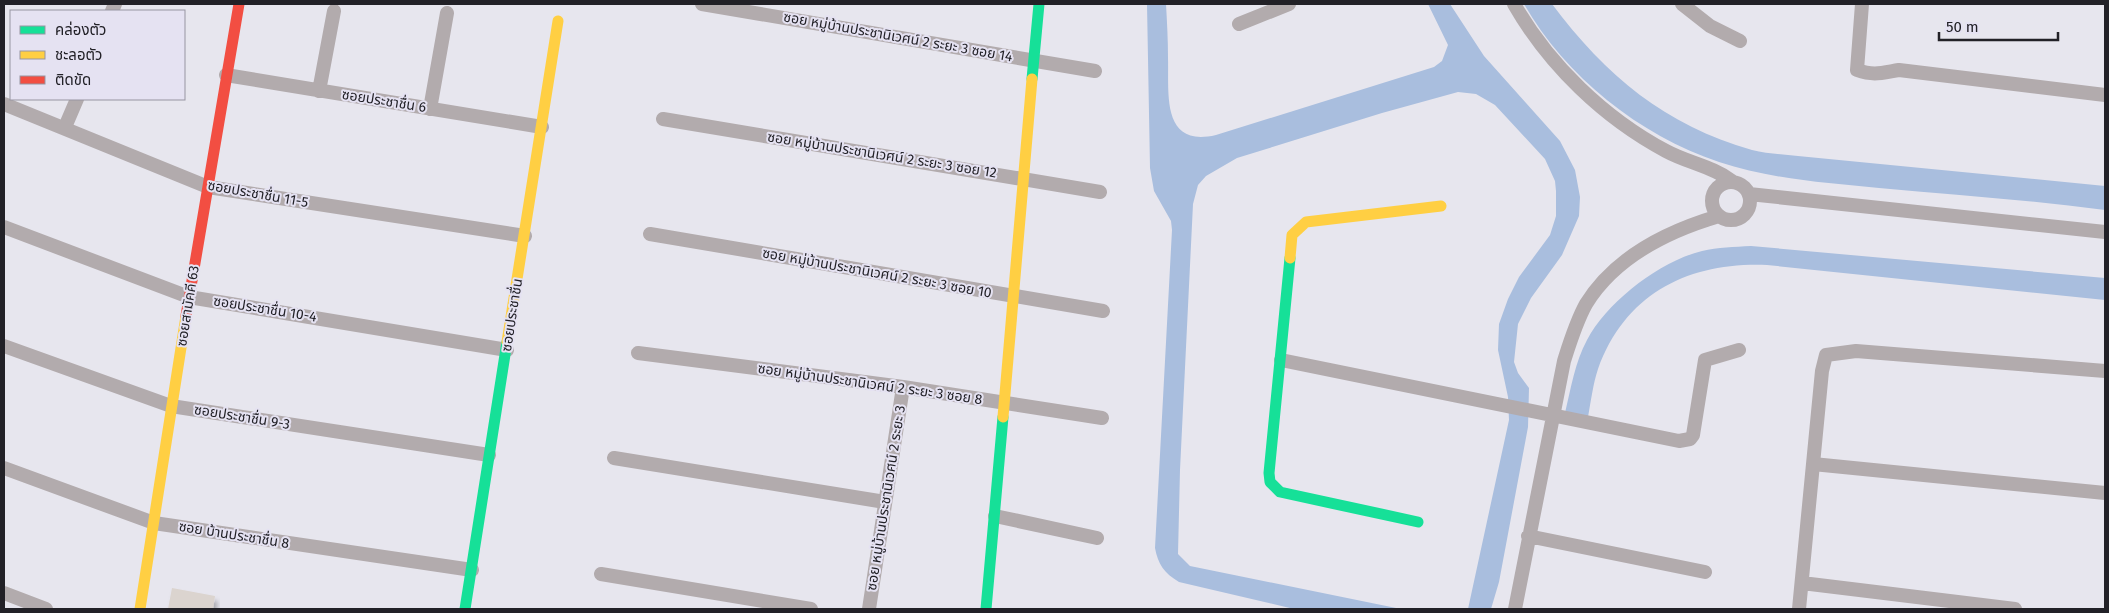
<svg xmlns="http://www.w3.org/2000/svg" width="2109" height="613" viewBox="0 0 2109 613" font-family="'Fira Sans','Noto Sans Thai',sans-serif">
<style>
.water{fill:#a9bede}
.building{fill:#dbd4cf;filter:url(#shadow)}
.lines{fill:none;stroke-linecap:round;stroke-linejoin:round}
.street{stroke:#b2abad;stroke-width:14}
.fast{stroke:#16e098;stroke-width:11}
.slow{stroke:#ffcf43;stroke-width:11}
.jam{stroke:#f24e42;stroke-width:11}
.labels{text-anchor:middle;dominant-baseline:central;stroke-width:4;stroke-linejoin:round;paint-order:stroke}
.street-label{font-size:14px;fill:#222127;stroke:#e5e2f2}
</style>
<defs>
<filter id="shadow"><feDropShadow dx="3" dy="5.5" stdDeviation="2.5" flood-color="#0004"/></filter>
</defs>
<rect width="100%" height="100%" fill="#e7e6ee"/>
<path class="water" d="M1147,4H1166C1167,22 1168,40 1168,58C1169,94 1161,148 1216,135L1434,67L1442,61L1448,45L1428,4H1450L1484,56L1560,141L1575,170L1580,197L1579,216L1562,255L1531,298L1518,324L1514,362L1518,373L1529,388L1528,427L1499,582L1491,609H1468L1509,420L1508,397L1498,350L1499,324L1508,299L1519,277L1550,235L1556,216V191L1555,181L1545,159L1495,105L1476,94L1458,92L1382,113L1237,158L1206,176L1198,185L1193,204L1180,470L1178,554L1190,566L1401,609H1294L1179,582C1164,573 1158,564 1155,548L1172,230L1171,221L1154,191L1150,168Z
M1524,4H1552C1606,76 1665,125 1752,150C1767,154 1783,154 1798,156L2105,186V210C2030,200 1955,195 1879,188C1826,183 1770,179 1719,162C1639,135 1566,77 1524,4Z
M1751,246L2105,278V300L1767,265C1690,262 1626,292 1598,369C1593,384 1591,401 1588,417L1565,413C1571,388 1575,362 1587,340C1607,302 1660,261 1702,251C1718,247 1734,247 1751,246Z"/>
<path class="building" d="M172,588L215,596L213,609H168Z"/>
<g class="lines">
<path class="street" d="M702,4L1095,71
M1514,4C1549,65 1604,118 1666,151C1688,163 1712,166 1732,181
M1682,4L1710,26L1740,41
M1862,4L1857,70C1874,76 1881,73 1899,70L2105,95
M112,11L115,4
M1239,24L1289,4
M226,75L542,127
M319,91L334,11
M4,104L208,187L525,236
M430,109L447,13
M663,119L1100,192
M65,127L77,99
M1712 201a19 19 0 1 1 38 0a19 19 0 1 1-38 0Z
M1749,194L2105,232
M4,227L189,297L507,350
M650,234L1103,311
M4,346L171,406L489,455
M638,353L903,387L1102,418
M1281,360L1679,441L1690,439L1693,435L1705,360L1739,350
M614,458L885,502
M1813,464L2105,493
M4,468L154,523L472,570
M995,516L1097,538
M1528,536L1705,572
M601,574L811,609
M1802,583L2015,609
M4,593L46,609
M869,609L903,387
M1515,609L1564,361C1570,342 1576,322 1586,304C1615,257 1668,231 1719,216
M1799,609L1822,371L1826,355L1856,351L2105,371"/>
<path class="fast" d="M1032,79L1039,4
M1290,258L1269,473L1270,482L1280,492L1418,522
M465,609L507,342
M986,609L1003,417"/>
<path class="slow" d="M1290,258L1292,235L1306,222L1441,206
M507,342L558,21
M1003,417L1032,79
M140,609L186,316"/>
<path class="jam" d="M186,316L239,4"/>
</g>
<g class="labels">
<g class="street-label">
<text transform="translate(898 37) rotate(10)">ซอย หมู่บ้านประชานิเวศน์ 2 ระยะ 3 ซอย 14</text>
<text transform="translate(384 101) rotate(9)">ซอยประชาชื่น 6</text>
<text transform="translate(882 155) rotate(9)">ซอย หมู่บ้านประชานิเวศน์ 2 ระยะ 3 ซอย 12</text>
<text transform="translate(258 194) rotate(10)">ซอยประชาชื่น 11-5</text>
<text transform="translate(877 273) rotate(10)">ซอย หมู่บ้านประชานิเวศน์ 2 ระยะ 3 ซอย 10</text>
<text transform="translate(188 306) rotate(-81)">ซอยสามัคคี 63</text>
<text transform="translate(265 309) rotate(9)">ซอยประชาชื่น 10-4</text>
<text transform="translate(512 315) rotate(-81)">ซอยประชาชื่น</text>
<text transform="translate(870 384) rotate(8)">ซอย หมู่บ้านประชานิเวศน์ 2 ระยะ 3 ซอย 8</text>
<text transform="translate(242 417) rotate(9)">ซอยประชาชื่น 9-3</text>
<text transform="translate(886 498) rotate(-81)">ซอย หมู่บ้านประชานิเวศน์ 2 ระยะ 3</text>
<text transform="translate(234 535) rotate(9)">ซอย บ้านประชาชื่น 8</text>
</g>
</g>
<rect width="2109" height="613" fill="none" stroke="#222127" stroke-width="10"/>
<rect x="10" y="10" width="175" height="90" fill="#e5e2f2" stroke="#9795a1"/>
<rect x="20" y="26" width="25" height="8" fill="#16e098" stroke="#9795a1"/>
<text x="55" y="35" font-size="15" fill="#222127">คล่องตัว</text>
<rect x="20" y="51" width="25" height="8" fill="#ffcf43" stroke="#9795a1"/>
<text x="55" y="60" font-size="15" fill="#222127">ชะลอตัว</text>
<rect x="20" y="76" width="25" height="8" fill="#f24e42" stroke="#9795a1"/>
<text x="55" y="85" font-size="15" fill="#222127">ติดขัด</text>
<path d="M1939 32v8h119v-8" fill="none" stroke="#222127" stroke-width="2.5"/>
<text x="1946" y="32" font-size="15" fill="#222127" stroke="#e5e2f2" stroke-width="4" paint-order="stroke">50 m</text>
</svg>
